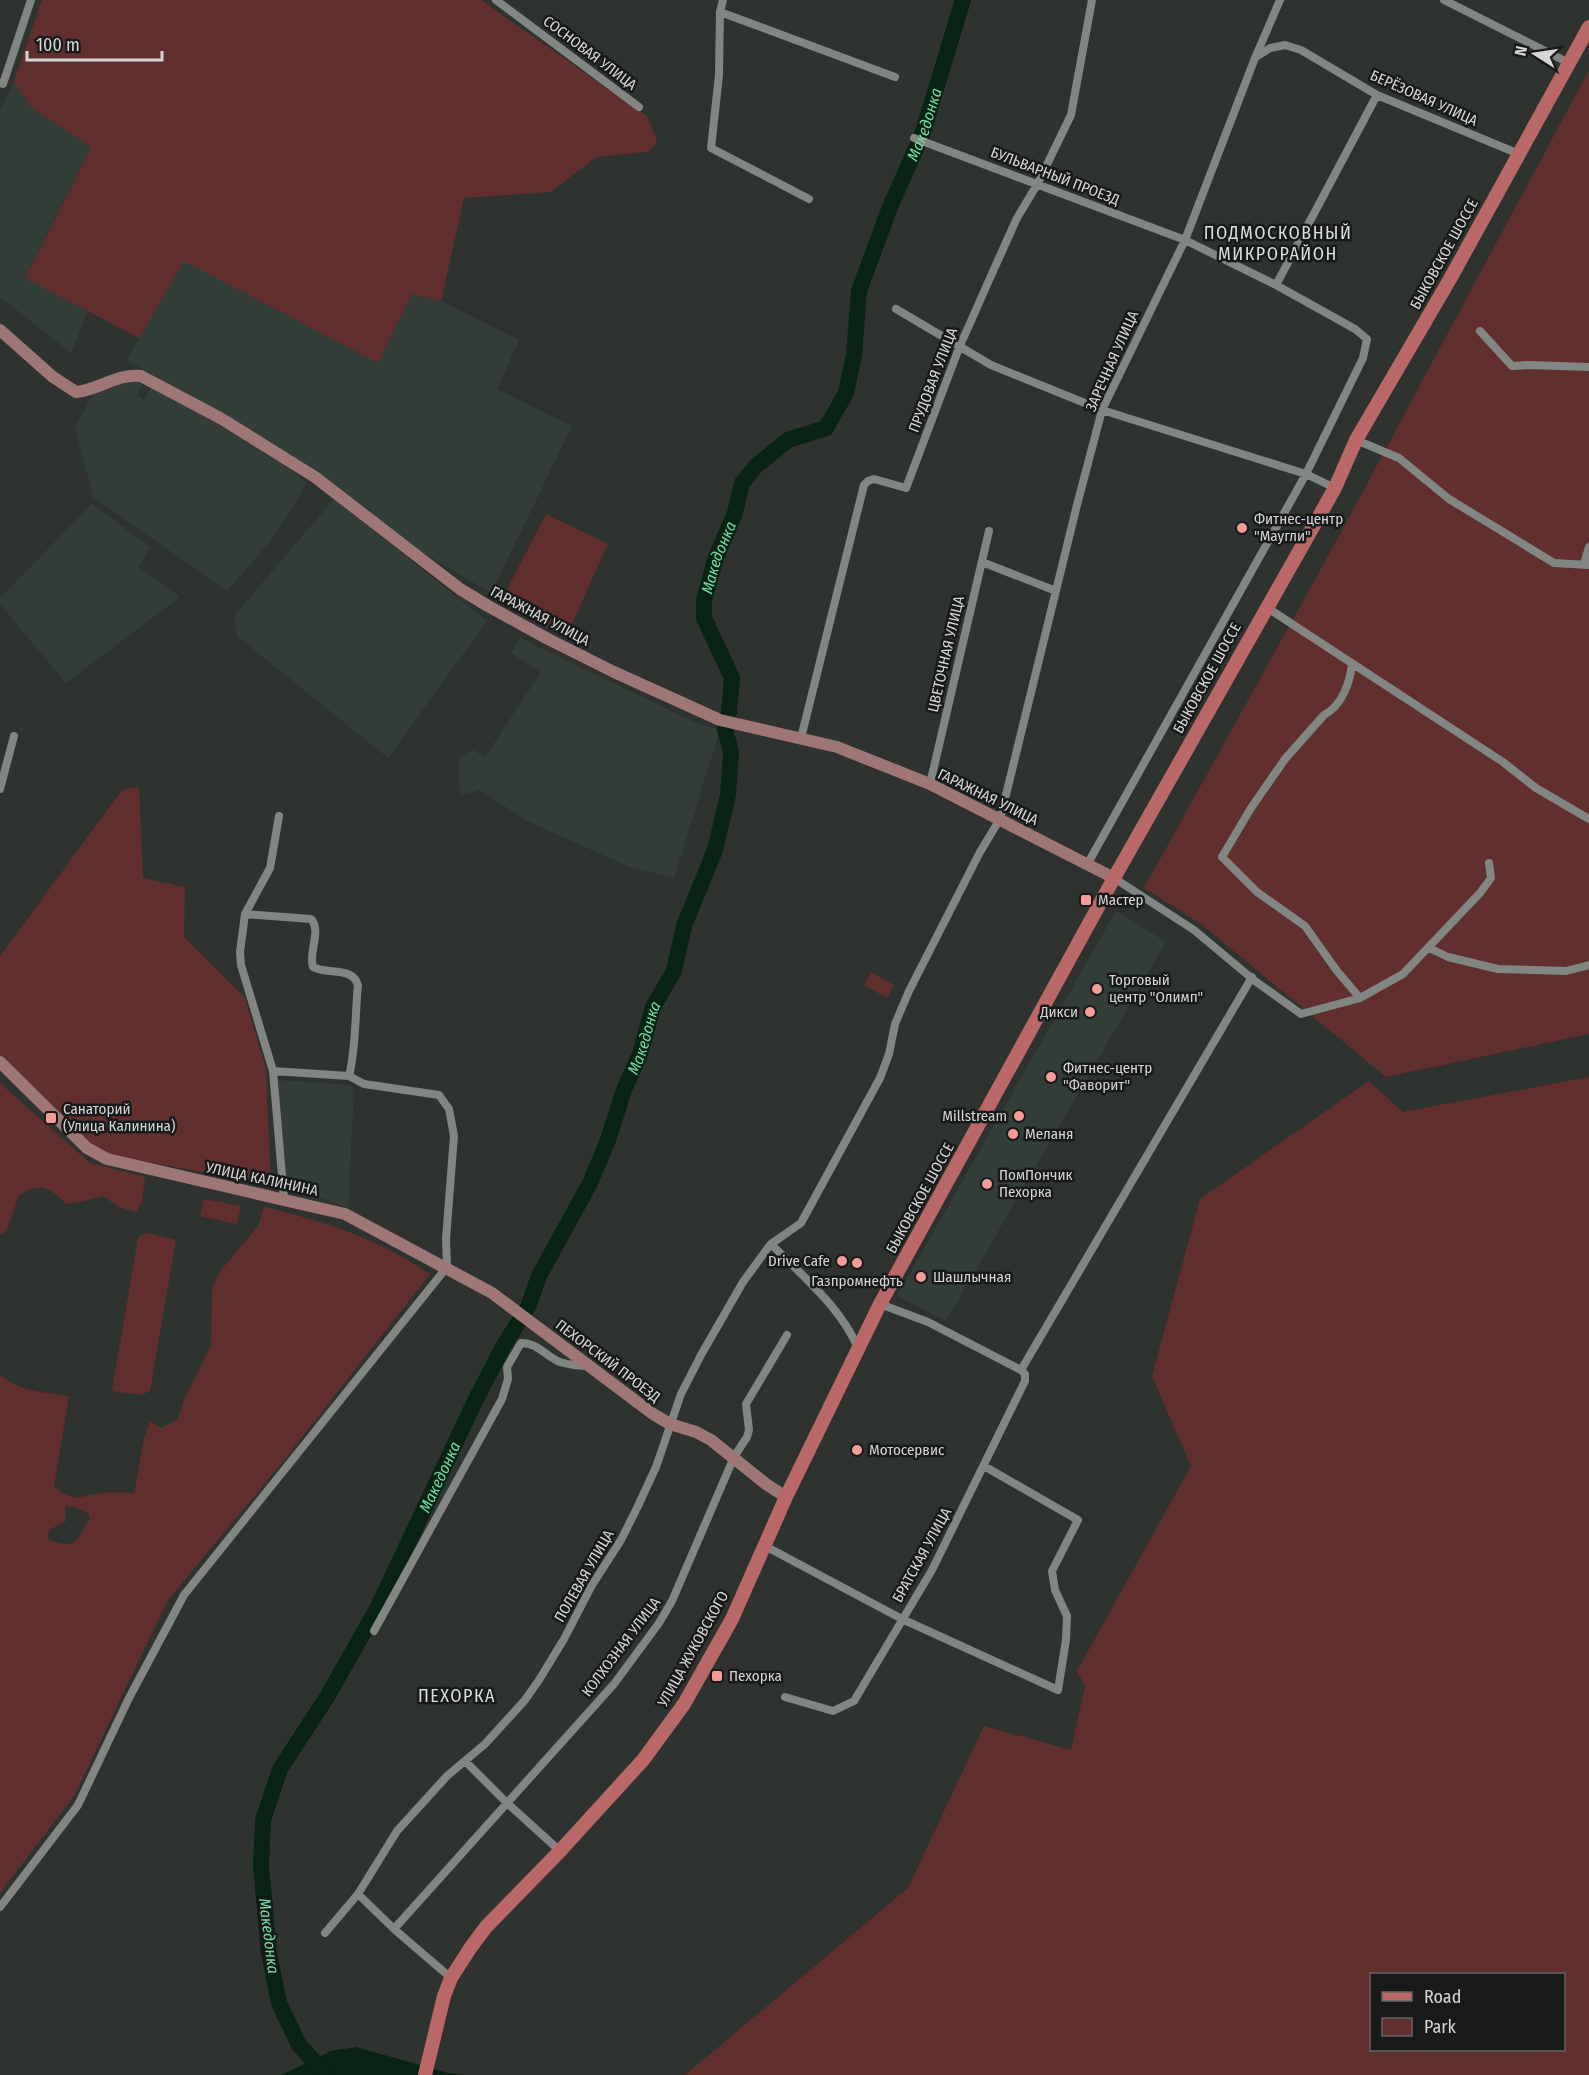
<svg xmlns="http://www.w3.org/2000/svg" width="1589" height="2075" viewBox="0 0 1589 2075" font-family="'Fira Sans Condensed',sans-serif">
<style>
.built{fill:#343e38}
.green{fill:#602f2e;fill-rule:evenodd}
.water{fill:#082214}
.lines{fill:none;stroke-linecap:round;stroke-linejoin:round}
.river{stroke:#082214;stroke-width:16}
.street{stroke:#818683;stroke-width:8}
.secondary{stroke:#9d7675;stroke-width:12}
.primary{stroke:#b96767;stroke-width:14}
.poi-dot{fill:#f59b98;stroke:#181a19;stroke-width:2}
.labels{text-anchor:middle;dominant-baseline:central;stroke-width:5;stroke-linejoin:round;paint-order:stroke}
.street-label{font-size:15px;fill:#d4d7d5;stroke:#181a19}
.poi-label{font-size:15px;fill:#d4d7d5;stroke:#181a19;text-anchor:start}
.water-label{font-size:16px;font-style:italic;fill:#71dca0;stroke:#181a19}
.quarter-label{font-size:18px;letter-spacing:1.5px;fill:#dadfdb;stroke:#181a19}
</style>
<rect width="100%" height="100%" fill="#2f3330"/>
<path class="built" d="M14,81L32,108L91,146L25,277L88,311L71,353L0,297V111Z
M184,260L377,363L412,294L441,301L519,340L497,389L572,426L491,593L419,550L315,469L127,360Z
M131,377L144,380L137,395L144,400L153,385L282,462L306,483L294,506L268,544L227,591L93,497L75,427L96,389Z
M334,499L487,621L388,758L237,636L234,616Z
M92,504L150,547L139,567L180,597L66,683L0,604V598Z
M520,638L696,723L720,730L674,878L630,867L527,821L480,790L460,796L458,759L473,750L485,757L541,672L511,653Z
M1116,911L1166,942L946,1321L897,1296Z
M276,1080L352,1085L354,1092L348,1208L325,1199L285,1190Z"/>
<path class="green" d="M42,0H481L648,117L657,142L648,152L596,157L551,192L464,198L441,301L412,294L378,363L184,261L139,338L25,278L91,147L32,108L14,81Z
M1589,70V1034L1386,1077L1201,924L1144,888L1339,536Z
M546,514L608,544L566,637L500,603Z
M139,787L143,878L185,887L184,937L245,998L266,1069L271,1185L113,1155L92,1146L0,1054V956L122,790Z
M871,972L894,985L887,998L864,985Z
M1589,1077V2075H685L908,1888L984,1726L1071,1750L1085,1686L1077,1671L1191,1466L1152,1376L1200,1199L1369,1081L1403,1112ZM1372,1974H1564V2050H1372Z
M0,1083L90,1163L145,1177L142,1201L136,1212L119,1207L103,1196L85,1201L66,1204C48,1186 41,1183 19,1195L7,1230L0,1235Z
M204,1199L241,1206L237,1224L200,1216Z
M264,1207C323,1221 380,1239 430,1274L281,1464L168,1600L74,1796L0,1893V1374C18,1392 44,1392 69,1396L54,1486C77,1505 79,1495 104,1493C114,1492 124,1493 134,1493L144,1439L150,1421L161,1428L178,1419L184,1400L211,1345L212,1287L222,1269L258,1226ZM65,1506L75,1507L88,1513L90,1519C83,1527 85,1528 80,1536C73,1548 58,1544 48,1539L49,1530L66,1521Z
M147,1233L176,1240L150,1391L141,1395L112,1391L138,1237Z"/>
<path class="water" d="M356,2047L448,2073L463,2075H281L331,2051Z"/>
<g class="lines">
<path class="river" id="s1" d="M322,2070L299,2045L279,2003L269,1953L261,1866L263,1820L280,1769L327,1697L378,1607L475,1401L504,1345L528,1307L539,1276L590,1183L608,1140L624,1090L640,1054L653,1007L674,971L684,926L715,850L728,795L731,752L725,729L729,712L732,678L704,618V600L716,557L735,513L742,483L756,466L788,440L826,428L846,393L854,355L859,291L890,207L922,135L963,0"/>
<path class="street" d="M496,0L639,107
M723,0L720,12L719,75L711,148L809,199
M1444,0L1569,63
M720,12L895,77
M1256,57L1270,48L1285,45L1301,50L1377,95L1519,154
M0,83L3,84L31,0
M914,138L1185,240L1276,285L1355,329L1367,339L1363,358L1306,474L1088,863
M1276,285L1377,95
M896,309L991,365L1102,410L1306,474L1335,488
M1480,331L1512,366L1528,365L1589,367
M1356,440L1399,458L1449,499L1554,563L1589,565
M982,562L1056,591
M1584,564L1589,547
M1266,607L1503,762L1536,788L1589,819
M1352,664C1350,682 1342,706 1324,715L1285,759L1251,808L1222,857L1257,892L1305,926L1337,971L1360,998
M801,738L864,485L868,481L874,479L906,488L959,348L990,278L1017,218L1038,183L1071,115L1092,0
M930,784L989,531
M0,789L14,736
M279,816L270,868L245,914L240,952L241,965L273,1071L284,1199
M1114,878L1194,930L1255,981L1301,1014L1360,998L1403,974L1480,893L1491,878L1489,863
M245,914L311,919C322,931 308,952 313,967C327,975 352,966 358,985C355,1014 356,1049 349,1076
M1429,948L1448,957L1498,969L1566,971L1589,965
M771,1244C802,1276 840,1306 858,1348
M1021,1370L1252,977
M765,1546L902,1619L1058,1690L1066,1640L1067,1616L1055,1590L1052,1571L1078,1520L984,1466
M374,1631L502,1399L508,1379L507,1367L521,1343C536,1342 547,1357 560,1362C570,1365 580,1366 589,1366
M785,1697L833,1711L854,1701L932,1570L1025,1381V1374L1021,1370L928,1322L880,1304
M466,1762L507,1803L560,1851
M358,1894L394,1929L451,1978
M0,1907L78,1805L129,1698L184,1595L447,1267L446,1239L454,1136L449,1109L439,1095L364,1084L349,1076L273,1071
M394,1929L614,1684L659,1623L672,1601L734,1457L747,1437L749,1430L746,1404L787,1335
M325,1933L358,1894L397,1831L447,1776L485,1744L525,1700L539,1680L564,1639L592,1585L621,1540L638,1506L656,1467L681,1394L701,1355L743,1282L767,1249L771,1244L801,1223L880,1078L889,1054L895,1024L909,991L980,852L1000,819L1077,505L1102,410L1185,240L1255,58L1280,0"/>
<path class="secondary" d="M0,330L53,377L76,392C99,390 117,373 141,376L222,419L315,477L460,589L488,606L548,639L614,672L720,720L837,747L930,784L1114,878
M0,1062L87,1148L107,1159L345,1214L492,1293L653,1414L670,1424L696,1432L711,1440L766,1484L786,1497"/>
<path class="primary" d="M425,2075L444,1996L451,1978L471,1947L486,1927L560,1851L643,1760L684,1704L732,1619L786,1497L880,1304L1114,878L1335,488L1356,440L1450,279L1589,27"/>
</g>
<g class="poi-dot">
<circle cx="1242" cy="528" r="6"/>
<rect x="1080" y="894" width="12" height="12" rx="3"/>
<circle cx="1097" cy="989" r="6"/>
<circle cx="1090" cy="1012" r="6"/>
<circle cx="1051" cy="1077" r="6"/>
<circle cx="1019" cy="1116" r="6"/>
<rect x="45" y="1112" width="12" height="12" rx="3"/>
<circle cx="1013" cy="1134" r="6"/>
<circle cx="987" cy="1184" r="6"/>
<circle cx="842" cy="1261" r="6"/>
<circle cx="857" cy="1263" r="6"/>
<circle cx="921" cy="1277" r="6"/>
<circle cx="857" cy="1450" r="6"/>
<rect x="711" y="1670" width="12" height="12" rx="3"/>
</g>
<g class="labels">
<g class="street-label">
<text transform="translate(590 53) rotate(37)">СОСНОВАЯ УЛИЦА</text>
<text transform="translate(1424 98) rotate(24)">БЕРЁЗОВАЯ УЛИЦА</text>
<text transform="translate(1055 176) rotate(21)">БУЛЬВАРНЫЙ ПРОЕЗД</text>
<text transform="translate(1444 254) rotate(-61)">БЫКОВСКОЕ ШОССЕ</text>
<text transform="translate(1112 361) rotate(-66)">ЗАРЕЧНАЯ УЛИЦА</text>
<text transform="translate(933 380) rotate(-69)">ПРУДОВАЯ УЛИЦА</text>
<text transform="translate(540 616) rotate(28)">ГАРАЖНАЯ УЛИЦА</text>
<text transform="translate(946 654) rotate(-77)">ЦВЕТОЧНАЯ УЛИЦА</text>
<text transform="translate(1207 678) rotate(-61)">БЫКОВСКОЕ ШОССЕ</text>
<text transform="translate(988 797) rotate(26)">ГАРАЖНАЯ УЛИЦА</text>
<text transform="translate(262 1179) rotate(12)">УЛИЦА КАЛИНИНА</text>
<text transform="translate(920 1198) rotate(-61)">БЫКОВСКОЕ ШОССЕ</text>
<text transform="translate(608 1361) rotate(37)">ПЕХОРСКИЙ ПРОЕЗД</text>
<text transform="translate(922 1555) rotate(-61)">БРАТСКАЯ УЛИЦА</text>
<text transform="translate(584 1576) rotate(-60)">ПОЛЕВАЯ УЛИЦА</text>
<text transform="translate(621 1647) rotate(-53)">КОЛХОЗНАЯ УЛИЦА</text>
<text transform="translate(693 1649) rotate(-61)">УЛИЦА ЖУКОВСКОГО</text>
</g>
<g class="poi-label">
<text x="1254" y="519">Фитнес-центр<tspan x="1254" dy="17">"Маугли"</tspan></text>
<text x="1098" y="900">Мастер</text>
<text x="1109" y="980">Торговый<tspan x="1109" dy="17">центр "Олимп"</tspan></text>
<text x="1078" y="1012" text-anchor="end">Дикси</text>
<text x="1063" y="1068">Фитнес-центр<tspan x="1063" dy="17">"Фаворит"</tspan></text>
<text x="63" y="1109">Санаторий<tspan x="63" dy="17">(Улица Калинина)</tspan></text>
<text x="1007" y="1116" text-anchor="end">Millstream</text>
<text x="1025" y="1134">Меланя</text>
<text x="999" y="1175">ПомПончик<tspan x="999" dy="17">Пехорка</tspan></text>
<text x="830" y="1261" text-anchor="end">Drive Cafe</text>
<text x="933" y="1277">Шашлычная</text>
<text x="857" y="1281" text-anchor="middle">Газпромнефть</text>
<text x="869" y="1450">Мотосервис</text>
<text x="729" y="1676">Пехорка</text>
</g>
<g class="water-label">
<text stroke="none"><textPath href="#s1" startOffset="2148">Македонка</textPath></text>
<text stroke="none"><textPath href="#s1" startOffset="1644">Македонка</textPath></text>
<text stroke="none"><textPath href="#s1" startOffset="1138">Македонка</textPath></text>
<text stroke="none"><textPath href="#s1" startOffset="652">Македонка</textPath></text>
<text transform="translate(269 1936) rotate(83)">Македонка</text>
</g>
<g class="quarter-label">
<text x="1278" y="233">ПОДМОСКОВНЫЙ<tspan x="1278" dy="21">МИКРОРАЙОН</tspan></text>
<text x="457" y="1696">ПЕХОРКА</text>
</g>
</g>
<rect x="1370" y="1973" width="195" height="78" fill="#181a19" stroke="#636664" stroke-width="1.5"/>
<rect x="1382" y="1992" width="30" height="9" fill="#b96767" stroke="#636664" stroke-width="1.5"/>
<text x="1424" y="2003" font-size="18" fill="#d4d7d5">Road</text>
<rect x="1382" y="2018" width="30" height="18" fill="#602f2e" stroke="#636664" stroke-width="1.5"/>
<text x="1424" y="2033" font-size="18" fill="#d4d7d5">Park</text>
<g transform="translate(1535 54) rotate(282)" stroke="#181a19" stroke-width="4.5" paint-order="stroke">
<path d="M0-4.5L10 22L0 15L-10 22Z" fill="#d4d7d5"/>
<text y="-9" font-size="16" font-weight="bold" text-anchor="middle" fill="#d4d7d5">N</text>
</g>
<path d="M27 51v9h135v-9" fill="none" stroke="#d4d7d5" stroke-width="3"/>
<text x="36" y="51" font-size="18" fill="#d4d7d5" stroke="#181a19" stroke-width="4.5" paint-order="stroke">100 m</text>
</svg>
